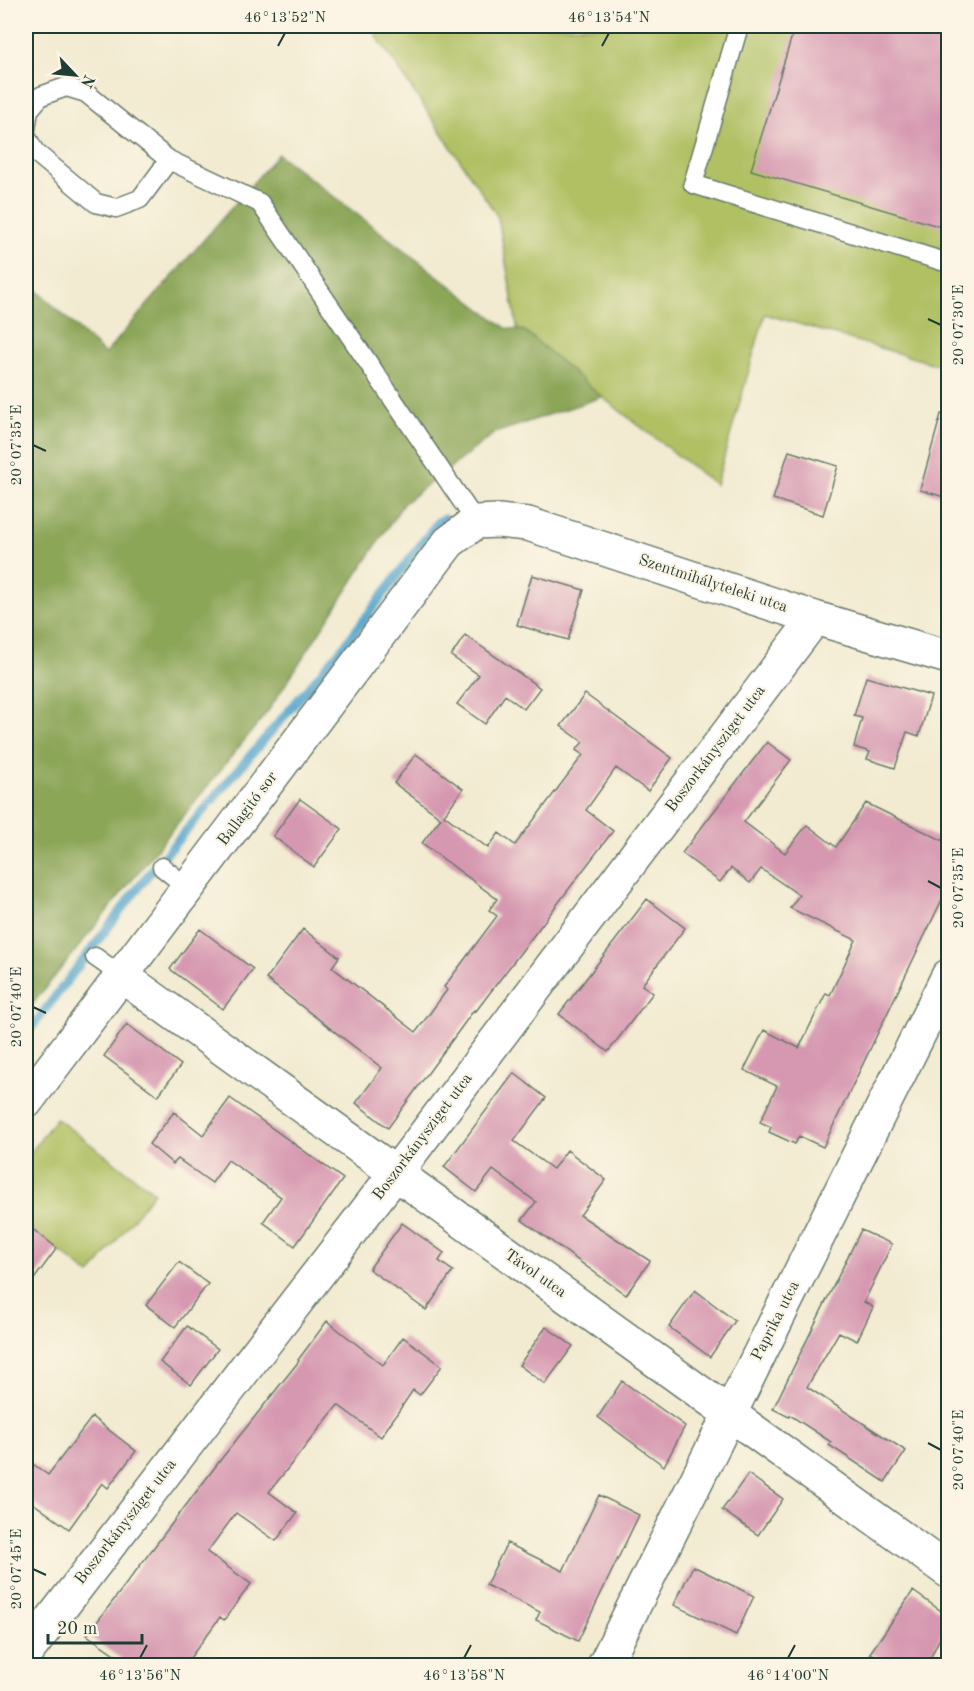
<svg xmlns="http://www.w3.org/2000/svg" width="974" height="1691" viewBox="0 0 974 1691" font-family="'Old Standard TT',serif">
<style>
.green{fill:#b0c063;stroke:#687e4c;stroke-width:1.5}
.forest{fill:#8ca659;stroke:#567246;stroke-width:1.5}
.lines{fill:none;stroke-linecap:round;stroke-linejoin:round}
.stream{stroke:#50a3cc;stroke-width:9}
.building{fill:#d698b0}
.service-casing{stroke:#697a6b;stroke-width:21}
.minor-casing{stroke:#697a6b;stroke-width:36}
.service{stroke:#fff;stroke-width:18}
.minor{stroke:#fff;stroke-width:33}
.ticks{fill:none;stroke:#1f3d34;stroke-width:2}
.labels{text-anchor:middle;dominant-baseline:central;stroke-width:4.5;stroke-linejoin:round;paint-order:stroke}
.street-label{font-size:16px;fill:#1f3d34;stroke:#fcf5e5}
.neatline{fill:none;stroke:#1f3d34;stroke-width:2}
.ticks-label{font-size:15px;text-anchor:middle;fill:#1f3d34}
</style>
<rect width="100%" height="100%" fill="#fcf5e5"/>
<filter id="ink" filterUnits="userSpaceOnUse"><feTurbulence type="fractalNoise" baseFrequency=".0167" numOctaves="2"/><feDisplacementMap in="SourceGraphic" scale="12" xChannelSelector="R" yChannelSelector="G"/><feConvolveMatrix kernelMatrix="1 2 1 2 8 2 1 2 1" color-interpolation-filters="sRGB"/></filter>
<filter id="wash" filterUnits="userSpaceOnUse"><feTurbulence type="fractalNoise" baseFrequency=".008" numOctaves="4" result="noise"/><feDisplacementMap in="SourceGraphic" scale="24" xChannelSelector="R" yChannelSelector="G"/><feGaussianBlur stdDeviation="1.35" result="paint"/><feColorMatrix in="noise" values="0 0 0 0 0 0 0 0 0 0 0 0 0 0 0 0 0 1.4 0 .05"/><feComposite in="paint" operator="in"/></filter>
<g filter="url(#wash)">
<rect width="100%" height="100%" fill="#f2ebd1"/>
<path class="green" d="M370,26H948V368L765,314L716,485L518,332L498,217Z
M56,1118L154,1192L90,1275L26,1224V1159Z"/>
<path class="forest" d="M278,154L506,328L525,331L602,397L495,433L403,504L268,711L26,1012V280L105,354Z"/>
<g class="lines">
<path class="stream" d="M26,1035L148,875L345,645L438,522L445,519"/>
</g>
<g id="blocks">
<path class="building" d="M795,26H948V229L751,170Z
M941,414L948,415V498L920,490Z
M789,451L838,466L823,515L773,499Z
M532,575L584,590L568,640L517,625Z
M465,635L540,688L524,709L505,695L485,724L457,704L479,675L451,656Z
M866,677L931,696L919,736L907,732L895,768L867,759L870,752L854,747L862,718L854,716Z
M585,694L672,758L648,791L616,768L586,810L613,831L476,1011L474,1010L388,1128L356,1103L382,1068L266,979L303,929L339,957L332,967L416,1032L447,990L444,987L497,916L489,910L497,899L422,843L441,818L394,783L416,754L463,789L444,815L488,848L499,833L515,845L583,755L576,750L583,742L561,726Z
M767,742L791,760L744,822L785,853L807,825L836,847L866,803L948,843V887L823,1147L799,1136L795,1144L769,1132L771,1127L760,1122L777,1086L744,1070L764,1030L799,1048L826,993L830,995L856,940L790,908L799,895L761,869L750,883L731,868L720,882L682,853Z
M300,799L342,829L314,867L273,836Z
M647,899L685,928L642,985L653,993L608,1052L559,1014Z
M200,929L253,969L223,1009L170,969Z
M127,1024L181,1065L158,1096L104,1056Z
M514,1073L546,1098L514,1141L553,1169L567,1150L606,1180L580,1215L650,1261L626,1295L522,1220L536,1202L493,1170L476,1192L444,1167Z
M230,1098L343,1179L295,1246L263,1222L281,1197L228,1160L212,1183L178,1159L173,1164L149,1144L174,1112L203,1135Z
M402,1223L444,1253L439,1261L453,1271L426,1310L369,1269Z
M26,1224L57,1248L26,1290Z
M861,1230L892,1244L864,1302L873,1307L857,1341L839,1332L807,1387L906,1451L885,1482L829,1445L831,1442L790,1415L789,1417L773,1409Z
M179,1262L208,1284L175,1327L146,1305Z
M695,1290L735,1321L710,1357L669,1327Z
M327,1321L383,1365L403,1337L442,1366L420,1395L413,1390L381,1437L338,1405L269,1492L297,1513L276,1541L236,1513L207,1552L251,1584L224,1620L220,1617L185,1665H130L87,1635L222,1458L299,1361L298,1360Z
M187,1326L218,1349L191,1385L160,1362Z
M546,1327L573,1346L545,1384L519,1365Z
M622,1381L685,1426L664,1466L598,1417Z
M92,1417L136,1451L108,1488L102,1483L69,1529L26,1498V1459L48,1475Z
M748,1474L783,1499L758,1535L722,1510Z
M599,1495L639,1515L578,1641L536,1620L540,1612L486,1585L507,1543L563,1571Z
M693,1566L754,1596L736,1635L674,1605Z
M913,1591L948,1616V1621L927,1665H896L870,1653Z"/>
</g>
</g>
<g filter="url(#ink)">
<use href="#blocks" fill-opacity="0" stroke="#697a6b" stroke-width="1.5"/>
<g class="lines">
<g class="service-casing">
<path id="service" d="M739,26L693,184L948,263
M26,129L29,110L41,96L66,87L86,93L169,160L260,203L476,522
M26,136L35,152L96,203L116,208L140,199L169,160
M162,867L188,888
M95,957L122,976"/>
</g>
<g class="minor-casing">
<path id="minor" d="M122,976L948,1571
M26,1102L449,542L476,522L498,521L528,524L815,618L948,657
M26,1653L395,1174L815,618
M604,1666L948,976"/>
</g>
<use href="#service" class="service"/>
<use href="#minor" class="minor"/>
</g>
</g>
<path class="ticks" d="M278,46L285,33M602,46L609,33M928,319L941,325M33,445L46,451M928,881L941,888M33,1007L46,1013M928,1443L941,1450M33,1569L46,1575M140,1658L147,1645M464,1658L471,1645M788,1658L795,1645"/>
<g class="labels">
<g class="street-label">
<text transform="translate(713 584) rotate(18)">Szentmihályteleki utca</text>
<text transform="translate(716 749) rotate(-53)">Boszorkánysziget utca</text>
<text transform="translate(248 809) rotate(-53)">Ballagitó sor</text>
<text transform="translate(423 1137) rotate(-53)">Boszorkánysziget utca</text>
<text transform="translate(535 1274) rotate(35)">Távol utca</text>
<text transform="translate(776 1321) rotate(-63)">Paprika utca</text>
<text transform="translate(126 1522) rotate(-52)">Boszorkánysziget utca</text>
</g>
</g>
<rect width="974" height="1691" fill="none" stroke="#fcf5e5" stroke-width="66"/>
<g transform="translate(75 75) rotate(116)" stroke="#fcf5e5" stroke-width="4.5" paint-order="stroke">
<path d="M0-4.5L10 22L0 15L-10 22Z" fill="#1f3d34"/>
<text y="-9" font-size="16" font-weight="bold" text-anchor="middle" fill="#1f3d34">N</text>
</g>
<path d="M48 1634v9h94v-9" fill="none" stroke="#1f3d34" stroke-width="3"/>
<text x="57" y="1634" font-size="18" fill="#1f3d34" stroke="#fcf5e5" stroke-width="4.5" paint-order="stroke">20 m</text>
<rect x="33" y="33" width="908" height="1625" class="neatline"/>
<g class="ticks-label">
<text x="285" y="22">46°13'52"N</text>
<text x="609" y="22">46°13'54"N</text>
<text transform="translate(958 325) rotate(-90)" y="5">20°07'30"E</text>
<text transform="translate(16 445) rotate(-90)" y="5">20°07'35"E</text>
<text transform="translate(958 888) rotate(-90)" y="5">20°07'35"E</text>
<text transform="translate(16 1007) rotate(-90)" y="5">20°07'40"E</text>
<text transform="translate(958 1450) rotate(-90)" y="5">20°07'40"E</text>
<text transform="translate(16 1569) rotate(-90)" y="5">20°07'45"E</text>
<text x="140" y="1680">46°13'56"N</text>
<text x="464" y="1680">46°13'58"N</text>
<text x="788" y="1680">46°14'00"N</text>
</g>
</svg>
